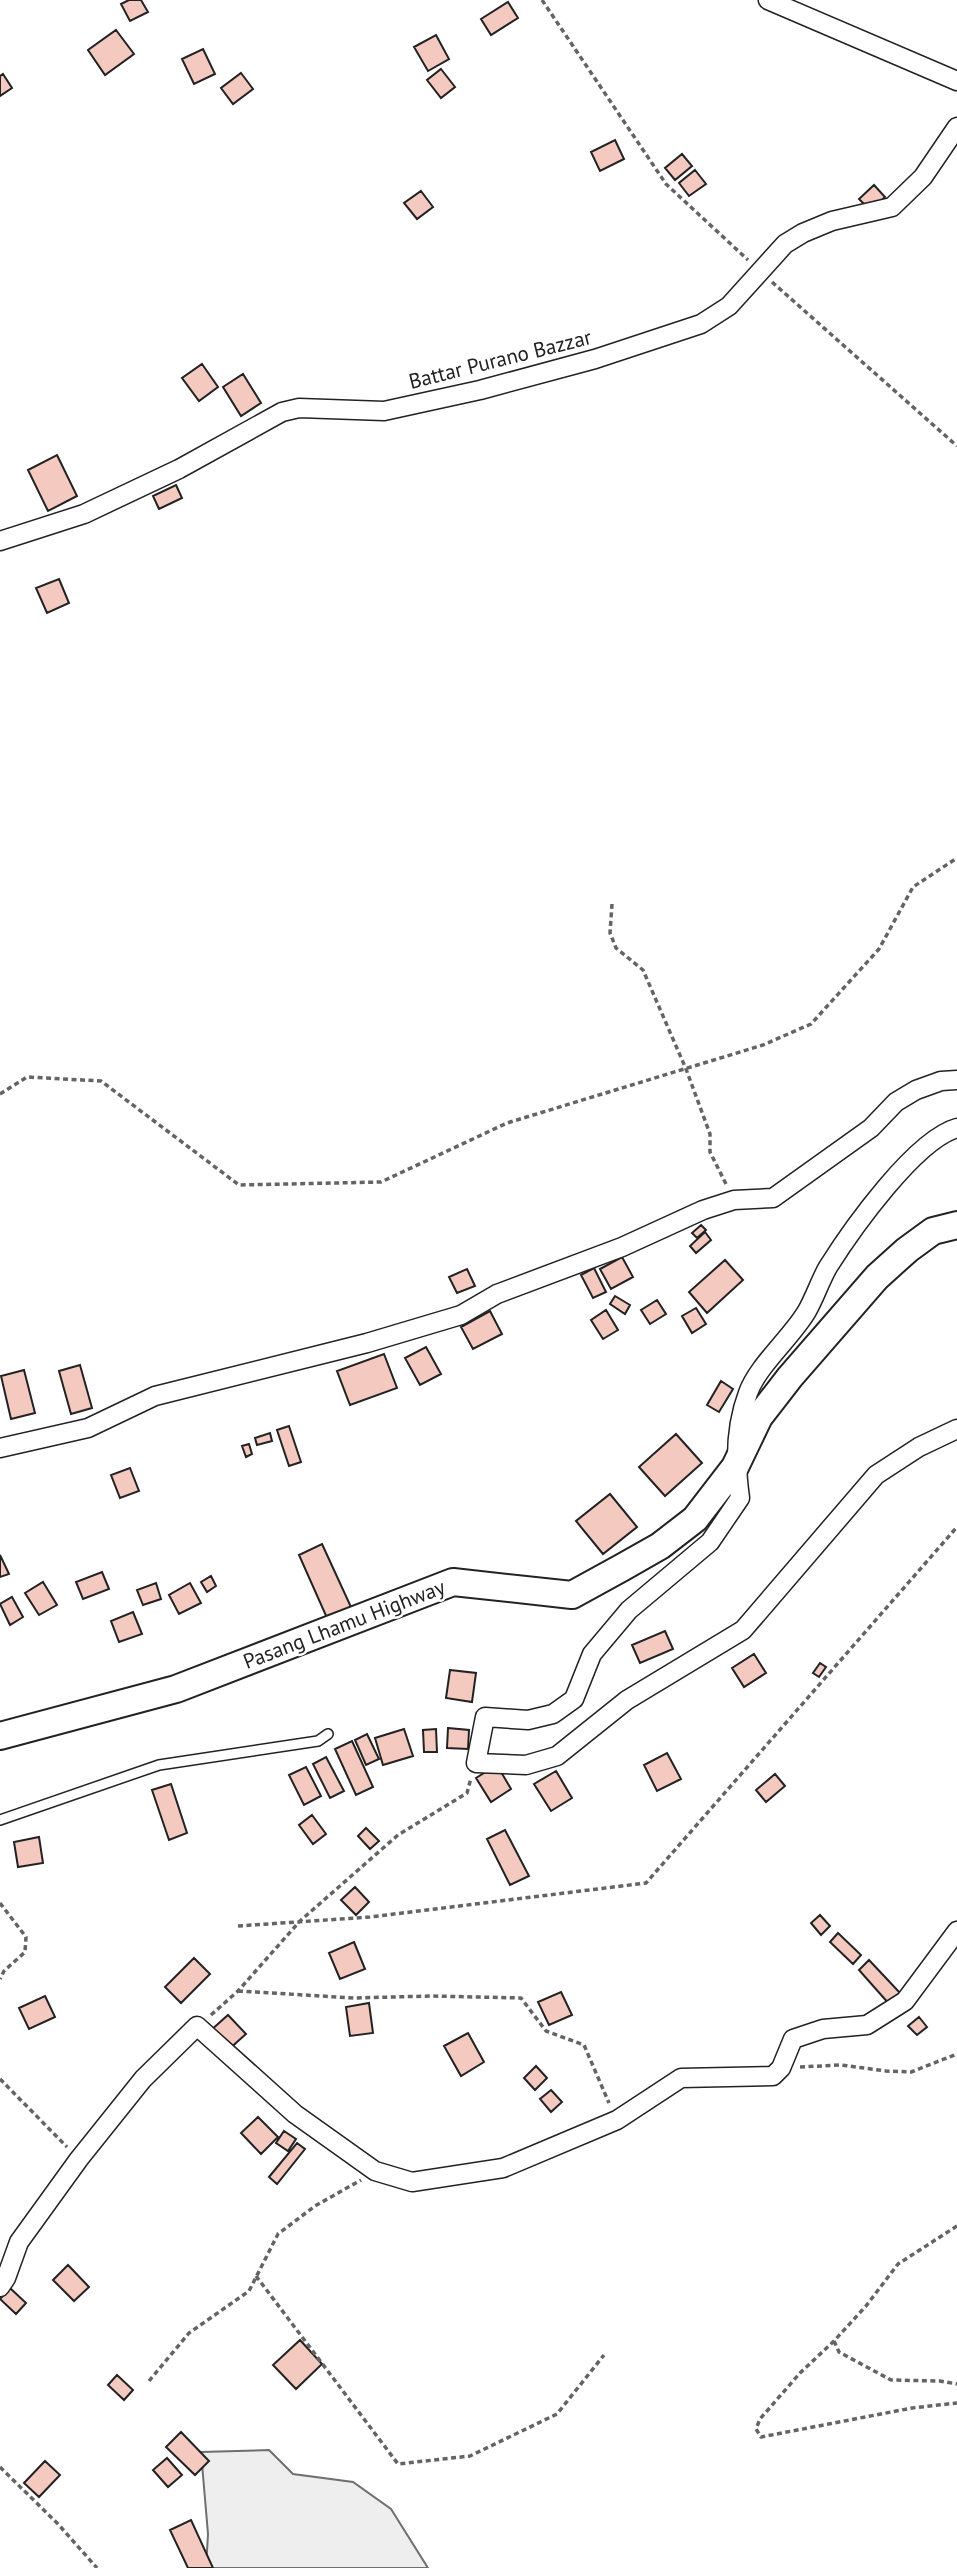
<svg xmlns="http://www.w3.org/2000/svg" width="957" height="2568" viewBox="0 0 957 2568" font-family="'PT Sans',sans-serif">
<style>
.green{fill:#eee;stroke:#6f6f6f;stroke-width:2}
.building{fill:#f3c9c0;stroke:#222;stroke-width:2}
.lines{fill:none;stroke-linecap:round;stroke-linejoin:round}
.lane-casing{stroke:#222;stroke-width:12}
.street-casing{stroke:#222;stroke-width:21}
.primary-casing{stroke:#222;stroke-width:30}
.path{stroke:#646464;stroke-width:3.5;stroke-dasharray:5 3.5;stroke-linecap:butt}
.lane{stroke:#fff;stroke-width:9}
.street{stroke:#fff;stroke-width:18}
.primary{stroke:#fff;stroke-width:26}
.labels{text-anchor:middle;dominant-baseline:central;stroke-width:5;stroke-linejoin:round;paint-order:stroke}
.street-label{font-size:21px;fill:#222;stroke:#fff}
</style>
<rect width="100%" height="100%" fill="#fff"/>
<path class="green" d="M269,2450L293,2474L353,2482L391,2509L428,2568H206L208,2534L201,2452Z"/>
<path class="building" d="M129,0H141L148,12L130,21L121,4Z
M508,2L518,18L491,35L481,19Z
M116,30L134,54L105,75L88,50Z
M436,35L449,59L428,71L414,47Z
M203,49L215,74L194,84L182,59Z
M441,69L455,87L441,98L427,80Z
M241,73L253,89L233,104L221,88Z
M3,74L12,88L0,96V76Z
M615,140L624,159L600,171L591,152Z
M682,154L692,166L675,180L665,168Z
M695,170L706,184L689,196L679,183Z
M874,185L885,197L871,211L859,199Z
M421,191L433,207L417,219L404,203Z
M202,364L218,387L199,401L182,378Z
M243,374L261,403L241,416L223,387Z
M57,455L77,496L48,511L28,470Z
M176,485L182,498L159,509L153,496Z
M59,579L69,603L47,613L36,588Z
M701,1225L706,1230L697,1238L692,1233Z
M705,1232L711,1240L696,1253L690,1246Z
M622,1257L633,1277L611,1289L600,1269Z
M725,1260L743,1280L707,1313L689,1292Z
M594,1268L606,1292L593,1298L581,1275Z
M467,1269L475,1286L457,1293L449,1277Z
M615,1296L630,1305L625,1314L610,1304Z
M657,1300L666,1314L650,1324L641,1310Z
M696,1308L706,1324L692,1333L682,1316Z
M606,1310L618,1330L603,1339L591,1320Z
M490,1311L502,1334L473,1349L461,1327Z
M426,1347L441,1374L420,1385L405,1358Z
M384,1354L397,1388L350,1405L337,1371Z
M80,1365L92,1408L71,1414L59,1371Z
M24,1370L35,1413L11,1419L1,1376Z
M721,1381L733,1389L719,1412L707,1405Z
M289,1426L301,1462L289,1466L277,1430Z
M270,1433L272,1441L257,1445L255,1438Z
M676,1434L702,1463L665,1496L639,1467Z
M249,1444L252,1454L246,1457L242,1446Z
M130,1468L139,1491L120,1498L111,1475Z
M610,1494L637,1527L603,1554L576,1521Z
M322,1544L351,1607L327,1618L299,1555Z
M0,1555L9,1574L0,1577Z
M102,1572L109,1589L83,1599L76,1582Z
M211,1576L216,1586L207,1592L201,1582Z
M43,1582L57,1605L39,1615L25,1593Z
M156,1583L161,1599L143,1605L137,1590Z
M190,1583L201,1603L179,1614L169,1595Z
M12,1597L23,1617L10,1625L0,1604Z
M133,1612L142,1634L119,1642L111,1621Z
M665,1631L673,1649L640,1663L632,1645Z
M754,1654L766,1673L744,1687L732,1668Z
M820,1663L826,1667L819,1677L813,1673Z
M450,1670L476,1673L472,1702L446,1698Z
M448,1728L469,1730L468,1749L447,1748Z
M404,1729L413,1756L383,1765L375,1738Z
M436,1729L437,1752H424L423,1730Z
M367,1734L379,1759L366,1765L355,1740Z
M352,1741L373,1787L356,1795L335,1749Z
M667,1753L681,1779L657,1791L644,1765Z
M326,1757L344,1791L330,1798L313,1764Z
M497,1765L511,1789L491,1802L476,1778Z
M306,1767L321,1796L304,1805L289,1775Z
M556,1771L572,1798L551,1811L534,1784Z
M775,1774L785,1786L766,1802L756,1790Z
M171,1784L187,1833L169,1840L152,1790Z
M312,1815L326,1834L313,1844L299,1825Z
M366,1828L379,1841L370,1849L358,1836Z
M505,1830L529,1876L510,1885L487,1839Z
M39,1837L43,1863L18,1867L14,1842Z
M355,1887L369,1902L356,1915L341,1900Z
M820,1915L830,1926L821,1935L811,1923Z
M838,1933L861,1955L853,1964L830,1942Z
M354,1942L365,1969L340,1979L329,1953Z
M194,1958L210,1974L181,2003L165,1987Z
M869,1960L901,1994L890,2005L859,1970Z
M561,1992L572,2015L549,2025L538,2002Z
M45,1996L55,2017L29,2029L19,2008Z
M369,2003L373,2033L350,2036L346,2007Z
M228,2015L246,2034L228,2050L210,2031Z
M919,2017L927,2027L917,2035L908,2026Z
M468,2033L484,2062L461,2076L444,2046Z
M536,2066L547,2078L535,2090L524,2078Z
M551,2090L562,2102L551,2112L540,2099Z
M258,2117L278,2137L261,2154L241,2133Z
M284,2131L296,2139L288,2151L276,2143Z
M297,2143L305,2149L277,2184L269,2177Z
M68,2265L89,2287L74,2301L53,2280Z
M10,2288L26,2303L16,2314L0,2299Z
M300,2340L322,2364L296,2389L273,2365Z
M117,2375L133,2390L124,2400L108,2385Z
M181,2432L209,2461L195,2475L166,2447Z
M167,2458L182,2475L168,2487L153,2470Z
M45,2461L60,2475L39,2497L24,2483Z
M191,2520L213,2568H188L170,2530Z"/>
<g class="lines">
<g class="lane-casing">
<path id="lane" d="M0,1820L159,1765L318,1741L328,1734"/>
</g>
<g class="street-casing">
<path id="street" d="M768,0L957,81
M0,541L84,514L179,469L282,412L299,408L384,411L480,390L595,359L701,324L729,306L785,244L803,233L832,221L892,207L923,177L957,127
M957,1128C915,1140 852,1229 828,1267C820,1281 815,1297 807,1311C792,1337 758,1365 748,1393C735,1427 735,1463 740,1498L710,1542L629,1610L592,1654L574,1699L553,1714L528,1720L485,1717L476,1763L526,1765L557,1756L627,1700L743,1630L876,1475L919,1447L957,1429
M0,1448L88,1428L155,1396L367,1343L461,1315L497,1294L622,1247L703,1210L734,1200L773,1198L871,1128L896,1102L916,1090L941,1081L957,1080
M0,2287L6,2278L19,2242L79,2159L143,2079L197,2026L295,2114L375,2171L412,2182L503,2168L617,2120L681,2078L773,2076L781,2068L793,2039L823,2029L867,2025L905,2001L957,1931"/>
</g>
<g class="primary-casing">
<path id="primary" d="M0,1736L176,1689L453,1582L572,1595L623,1567L660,1546L695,1519L735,1467L759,1417L790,1377L877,1277L907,1250L933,1231L957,1225"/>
</g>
<path class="path" d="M542,0L666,184L748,260
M772,282L957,446
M612,904L610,933L616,948L643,970L686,1069L710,1134V1152L727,1186
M0,1094L27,1077L101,1081L239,1185L381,1182L507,1123L763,1045L811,1024L879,949L913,887L957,858
M0,1903L26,1937L25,1952L4,1971L0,1979
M238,1926L370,1917L646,1883L957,1527
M238,1991L354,1998L431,1996L521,1998L546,2031L584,2045L609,2103
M211,2015L238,1991L300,1921L398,1835L467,1793L471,1778
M800,2067L841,2065L886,2071L911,2072L957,2054
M0,2079L67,2147
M957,2226L898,2264L866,2306L834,2341L800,2373L760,2419L756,2429L761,2437L912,2408L957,2403
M256,2276L398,2464L470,2456L557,2414L604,2355
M834,2341L839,2352L891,2380L940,2381L957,2384
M149,2381L189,2333L249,2291L278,2234L315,2206L361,2180
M0,2467L58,2524L97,2568"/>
<use href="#lane" class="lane"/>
<use href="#street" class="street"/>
<use href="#primary" class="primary"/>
</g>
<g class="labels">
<g class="street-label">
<text transform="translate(500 359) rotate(-14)">Battar Purano Bazzar</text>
<text transform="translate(344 1624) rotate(-21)">Pasang Lhamu Highway</text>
</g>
</g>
</svg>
